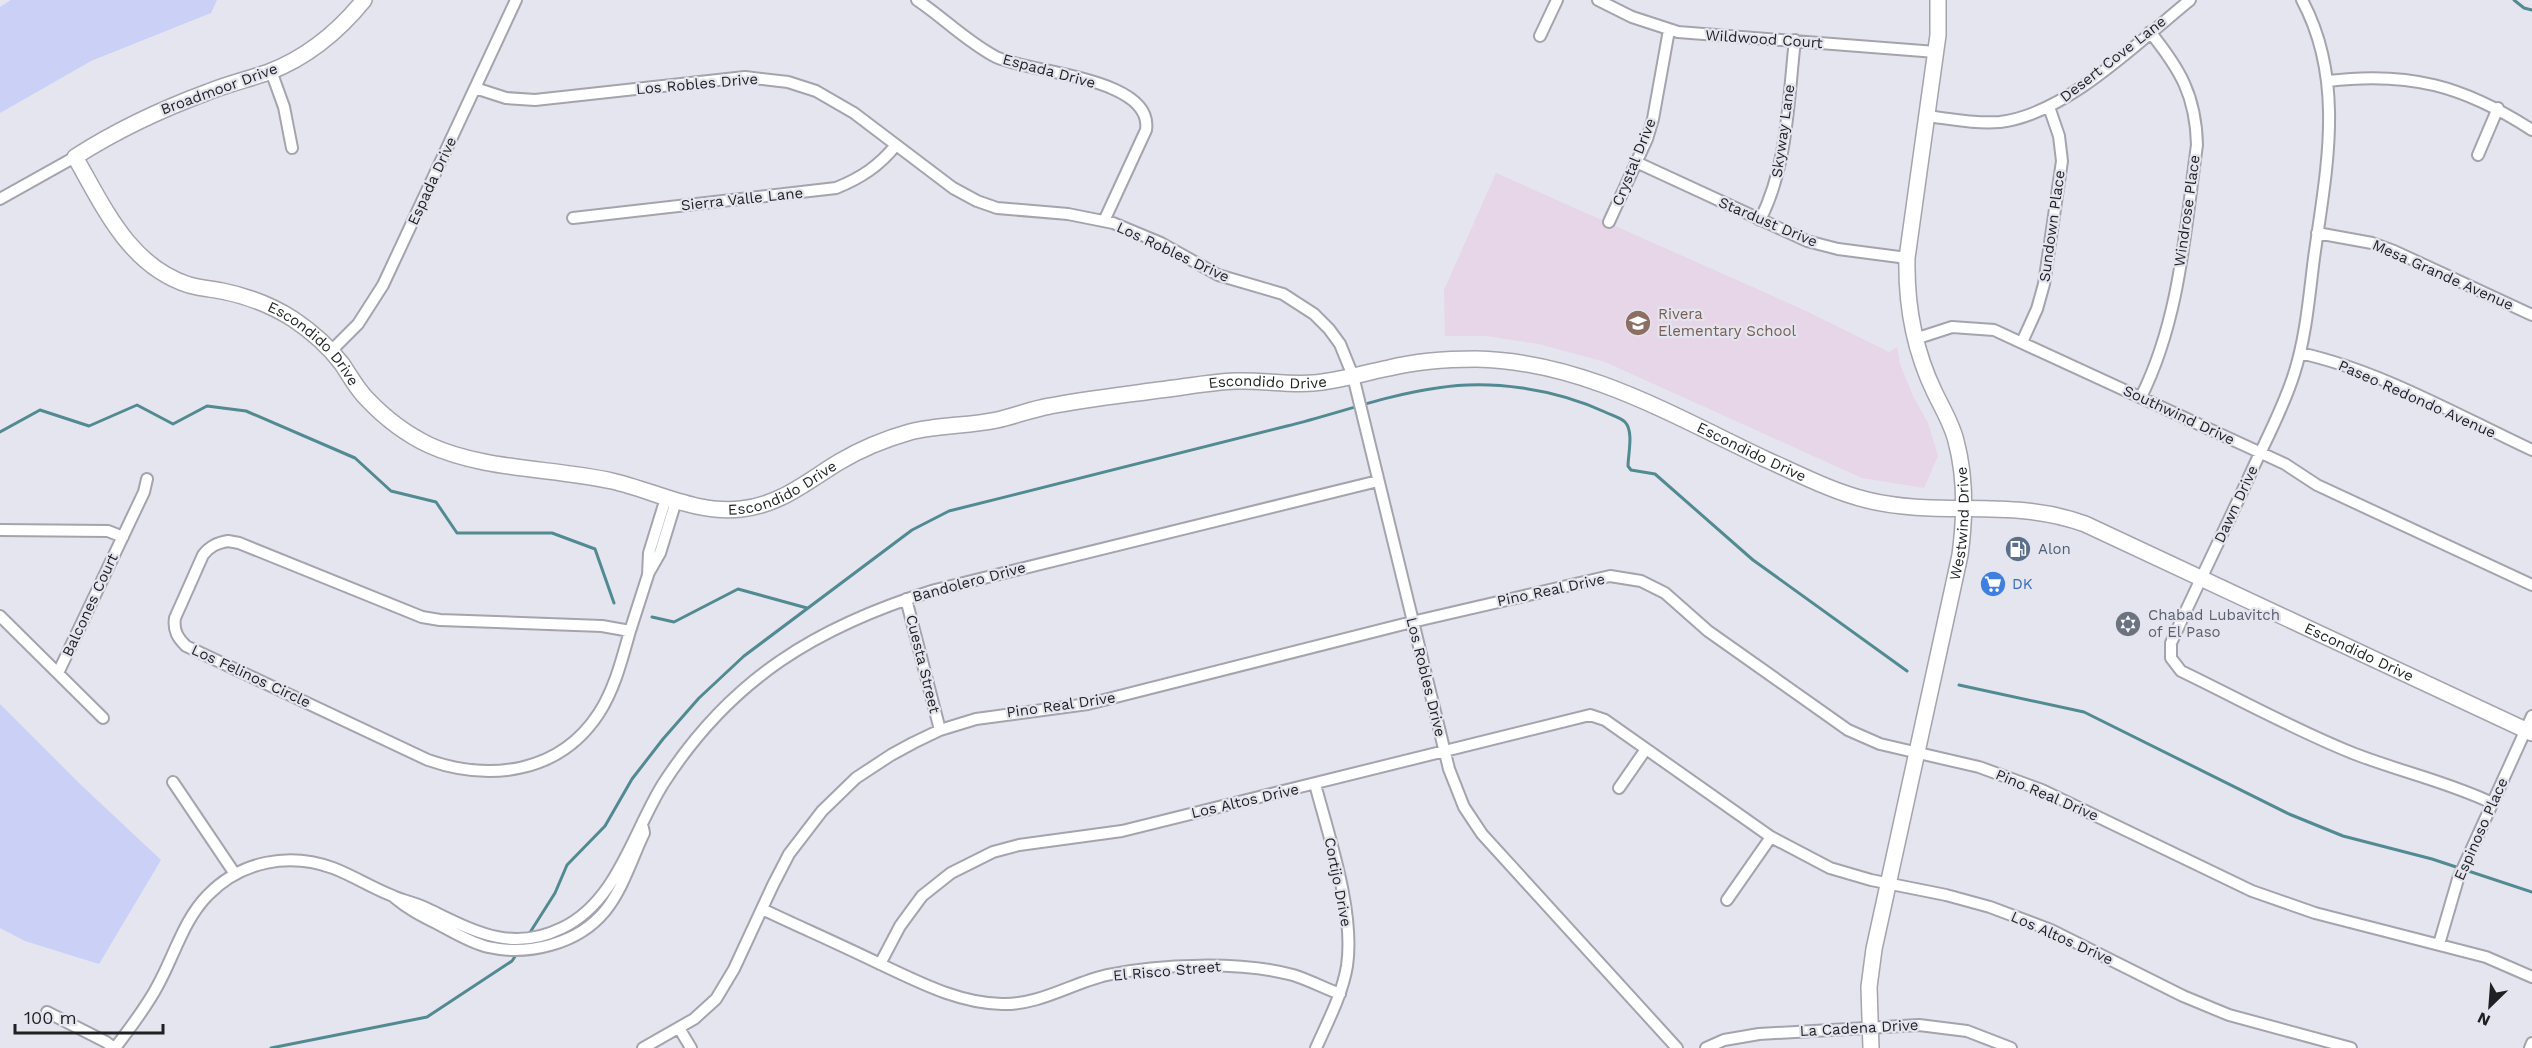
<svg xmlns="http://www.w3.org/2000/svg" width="2532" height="1048" viewBox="0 0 2532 1048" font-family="'Work Sans',sans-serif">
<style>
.education{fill:#e6d6e8}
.green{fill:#cbd0f7}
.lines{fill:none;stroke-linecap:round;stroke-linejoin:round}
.stream{stroke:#528a92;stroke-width:3}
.street-casing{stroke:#a3a4ad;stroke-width:14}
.secondary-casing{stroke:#a3a4ad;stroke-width:18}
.street{stroke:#fff;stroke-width:10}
.secondary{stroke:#fff;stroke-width:15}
.labels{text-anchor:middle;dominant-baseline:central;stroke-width:4.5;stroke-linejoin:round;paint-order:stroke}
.street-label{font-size:15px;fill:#1f2023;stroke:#e4e5ee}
.education-label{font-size:15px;fill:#785e54;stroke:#e4e5ee;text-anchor:start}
.service-label{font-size:15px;fill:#4e5e75;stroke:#e4e5ee;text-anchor:start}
.shop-label{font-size:15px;fill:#366cbe;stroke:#e4e5ee;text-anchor:start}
.worship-label{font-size:15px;fill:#5b616d;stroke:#e4e5ee;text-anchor:start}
</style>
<rect width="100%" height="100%" fill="#e4e5ee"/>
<path class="education" d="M1496,173L1804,310L1889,352L1897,347L1900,364L1913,396L1928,423L1938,456L1924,488L1862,478L1605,362L1539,344L1486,336H1445L1444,290Z"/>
<path class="green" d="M11,0H217L211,13L91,61L0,113V7Z
M0,704L81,785L161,860L99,964L25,941L0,928Z"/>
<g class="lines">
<path class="stream" d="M2514,0L2524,8L2532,10
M0,432L40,410L89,426L137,405L173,424L207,406L246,411L355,458L391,491L436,502L457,533H552L595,549L614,603
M652,617L674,622L738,589L807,608
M1959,685L2084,712L2289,814L2343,836L2432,859L2532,892
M529,934L555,893L567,865L605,826L632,779L663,739L699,698L744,656L912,530L949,511C1062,483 1175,454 1287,426C1337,414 1386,395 1437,388C1491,379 1555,389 1605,412C1611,415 1621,418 1625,422C1634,431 1628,455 1628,466L1631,470L1655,474L1753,560L1907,671
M271,1048L427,1017L512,961L518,952"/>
<g class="street-casing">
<path id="street" d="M917,0C944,18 967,42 996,57C1029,73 1154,77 1146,130L1104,221
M1598,0L1632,17L1678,32L1936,52
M2302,0C2346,82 2326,171 2314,258C2309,297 2306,337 2294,374C2284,406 2268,436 2254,466C2227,525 2198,584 2171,643V658L2181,671C2237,698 2293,729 2350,752C2397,771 2446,781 2492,803
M1540,36L1557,0
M271,71L284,107L292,148
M2328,81C2409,71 2464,86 2532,130
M475,88L506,98L535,100L745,77L788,82L816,91L854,113L953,188L977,201L997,208L1068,214L1113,223L1161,243L1218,275L1283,294L1314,314L1329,329L1340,344L1353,376L1449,769L1464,807L1482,834L1677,1048
M1927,116C1951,119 1976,124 2000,122C2067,114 2138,42 2190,0
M2478,155L2498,108
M1636,162L1807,241L1838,249L1907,258
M0,199L75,157
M573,218L836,188C861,178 879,166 896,145
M1760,220C1788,165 1788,101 1795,40
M1609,222L1647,139L1653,119L1669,30
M2317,233L2372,243L2394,251L2532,315
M1915,339L1952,327L1994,330L2285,464L2317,485L2532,585
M2022,342L2037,309L2044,284L2062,161L2059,136L2049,107
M331,351L358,324L383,285L516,0
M2300,353C2381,371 2457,415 2532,450
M2141,397C2180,319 2185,230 2197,145C2196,96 2180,69 2150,32
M0,530L108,531L123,537
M228,541L239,543L422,617L440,620L602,626L630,631C622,659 615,688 599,713C560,773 491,782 428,760L186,646C178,638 173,631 175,618L203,555C210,546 217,543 228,541Z
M648,574L660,553L676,501
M906,599L940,730
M0,616L103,718
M630,631L648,575L649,553L666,498
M58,673L144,492L147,479
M173,782L235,874
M1315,784C1329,837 1355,912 1347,966C1342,995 1328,1021 1316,1048
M1619,788L1646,749
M395,898C408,909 422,916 438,924C453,932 471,943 488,947C528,956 578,944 605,911C623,889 632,858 644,833L643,828
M1727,900L1771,837
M762,909C800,927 839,944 878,963C917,981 957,1003 1002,1004C1040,1005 1072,983 1107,975C1159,964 1242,961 1293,975C1309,980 1324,988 1340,994
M2439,944L2458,879L2532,716
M880,964L900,926L922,896L951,873L993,852L1019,845L1122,831L1590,715L1605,720L1771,837L1830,868L1871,880L1946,895L1990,907L2051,930L2183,996L2229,1015L2351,1048
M47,1012L106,1042L114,1048
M679,1028L691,1048
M115,1048C130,1028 146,1008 158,985C174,956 184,919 208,895C241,861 289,852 333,868C354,876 372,888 393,896C404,901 416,903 428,909C474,931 511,953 562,928C617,902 633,832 663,784C731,678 818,626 935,590L1378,481
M643,1048L694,1019L716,999L734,969L773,885L789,854L822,811L856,778L891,755L913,743L940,730L976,719L1088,704L1412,622L1610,576L1641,581L1665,593L1708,631L1848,730L1880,744L1979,767L2042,790L2252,891L2315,913L2486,957L2532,977
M1706,1048L1724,1040L1759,1034L1919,1025L1967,1031L2011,1048
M2530,1048L2532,1043"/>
</g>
<g class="secondary-casing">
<g id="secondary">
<path id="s1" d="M364,0C338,32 308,57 269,72C249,79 228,84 208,92C162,109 117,130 75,157C104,207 129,266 189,285C200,288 211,289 222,291C247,296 271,305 293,319C311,331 329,347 342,364C350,376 357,389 367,399C385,418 406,434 429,445C483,470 553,468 612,481C655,491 696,514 741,509C780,505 806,482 839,462C861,449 885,439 910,432C938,425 968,426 997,420C1015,416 1032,409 1050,406C1086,399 1123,395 1159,390C1185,387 1210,382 1236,381C1262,380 1287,385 1313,383C1339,381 1363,373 1389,368C1417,361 1447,359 1476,359C1582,361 1672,415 1765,459C1799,474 1831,491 1867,500C1940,518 2011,497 2085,524L2532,733"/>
<path id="s2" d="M1871,1048L1869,987L1874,949L1960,555C1965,518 1966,478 1956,441C1952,424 1942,408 1934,391C1914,349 1906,304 1907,258L1938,35V0"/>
</g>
</g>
<use href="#street" class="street"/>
<use href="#secondary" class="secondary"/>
</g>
<defs>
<g id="school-disc" transform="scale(1.35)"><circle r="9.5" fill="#8d6e63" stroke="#e4e5ee"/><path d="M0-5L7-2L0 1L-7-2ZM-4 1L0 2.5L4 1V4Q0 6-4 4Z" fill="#fff"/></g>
<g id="fuel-disc" transform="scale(1.35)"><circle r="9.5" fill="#5c6f8a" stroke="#e4e5ee"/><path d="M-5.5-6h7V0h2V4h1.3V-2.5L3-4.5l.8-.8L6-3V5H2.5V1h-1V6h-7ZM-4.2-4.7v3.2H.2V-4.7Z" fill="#fff"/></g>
<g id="supermarket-disc" transform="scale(1.35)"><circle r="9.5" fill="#3f7fe0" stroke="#e4e5ee"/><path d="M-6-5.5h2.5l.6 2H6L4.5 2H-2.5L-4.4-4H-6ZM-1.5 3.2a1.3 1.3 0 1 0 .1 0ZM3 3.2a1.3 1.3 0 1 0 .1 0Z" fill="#fff"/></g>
<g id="synagogue-disc" transform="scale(1.35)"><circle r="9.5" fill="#6b7280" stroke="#e4e5ee"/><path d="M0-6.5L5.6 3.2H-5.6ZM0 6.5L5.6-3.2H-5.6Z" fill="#fff"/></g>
</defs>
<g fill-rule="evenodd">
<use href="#school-disc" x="1638" y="323"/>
<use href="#fuel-disc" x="2018" y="549"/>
<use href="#supermarket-disc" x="1993" y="584"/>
<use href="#synagogue-disc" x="2128" y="624"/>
</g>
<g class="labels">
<g class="street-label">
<text transform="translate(1764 39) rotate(4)">Wildwood Court</text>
<text transform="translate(2113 59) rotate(-38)">Desert Cove Lane</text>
<text transform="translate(1049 71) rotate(15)">Espada Drive</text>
<text transform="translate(697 84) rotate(-5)">Los Robles Drive</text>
<text transform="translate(219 89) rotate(-20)">Broadmoor Drive</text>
<text transform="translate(1783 131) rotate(-82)">Skyway Lane</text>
<text transform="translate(1634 162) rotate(-68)">Crystal Drive</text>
<text transform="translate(432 181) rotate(-65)">Espada Drive</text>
<text transform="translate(742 199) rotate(-6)">Sierra Valle Lane</text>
<text transform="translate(2187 211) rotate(-82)">Windrose Place</text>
<text transform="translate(1768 222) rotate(23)">Stardust Drive</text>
<text transform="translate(2052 226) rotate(-82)">Sundown Place</text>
<text transform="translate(1173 252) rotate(25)">Los Robles Drive</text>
<text transform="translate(2443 275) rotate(24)">Mesa Grande Avenue</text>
<text stroke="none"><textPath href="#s1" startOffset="651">Escondido Drive</textPath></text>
<text stroke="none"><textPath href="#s1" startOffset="1676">Escondido Drive</textPath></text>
<text transform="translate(2417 399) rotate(24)">Paseo Redondo Avenue</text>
<text transform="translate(2179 415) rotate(25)">Southwind Drive</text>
<text stroke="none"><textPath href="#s1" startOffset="2180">Escondido Drive</textPath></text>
<text stroke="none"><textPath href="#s1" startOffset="1173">Escondido Drive</textPath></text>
<text transform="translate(2236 504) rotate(-65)">Dawn Drive</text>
<text stroke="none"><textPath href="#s2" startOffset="534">Westwind Drive</textPath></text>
<text transform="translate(969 582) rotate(-15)">Bandolero Drive</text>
<text transform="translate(1551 590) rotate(-12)">Pino Real Drive</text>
<text transform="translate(90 605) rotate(-65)">Balcones Court</text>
<text stroke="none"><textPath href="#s1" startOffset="2828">Escondido Drive</textPath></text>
<text transform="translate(923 664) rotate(76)">Cuesta Street</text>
<text transform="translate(251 676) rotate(25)">Los Felinos Circle</text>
<text transform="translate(1426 677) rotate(76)">Los Robles Drive</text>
<text transform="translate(1061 705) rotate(-8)">Pino Real Drive</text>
<text transform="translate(2047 795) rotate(23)">Pino Real Drive</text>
<text transform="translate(1245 801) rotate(-13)">Los Altos Drive</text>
<text transform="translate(2481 829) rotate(-66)">Espinoso Place</text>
<text transform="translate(1338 882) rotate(79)">Cortijo Drive</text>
<text transform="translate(2062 938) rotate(24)">Los Altos Drive</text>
<text transform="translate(1167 971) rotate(-5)">El Risco Street</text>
<text transform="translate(1859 1028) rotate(-3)">La Cadena Drive</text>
</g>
<g class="education-label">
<text x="1658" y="314">Rivera<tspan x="1658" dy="17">Elementary School</tspan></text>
</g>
<g class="service-label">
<text x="2038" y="549">Alon</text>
</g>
<g class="shop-label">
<text x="2012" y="584">DK</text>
</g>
<g class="worship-label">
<text x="2148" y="615">Chabad Lubavitch<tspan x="2148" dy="17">of El Paso</tspan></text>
</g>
</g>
<g transform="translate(2490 1006) rotate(205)" stroke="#e4e5ee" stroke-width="4.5" paint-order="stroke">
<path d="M0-4.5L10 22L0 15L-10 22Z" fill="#1f2023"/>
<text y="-9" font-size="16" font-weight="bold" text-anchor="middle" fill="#1f2023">N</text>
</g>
<path d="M15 1024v9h148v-9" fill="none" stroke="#1f2023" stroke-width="3"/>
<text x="24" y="1024" font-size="18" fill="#1f2023" stroke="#e4e5ee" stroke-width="4.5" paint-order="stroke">100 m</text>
</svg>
